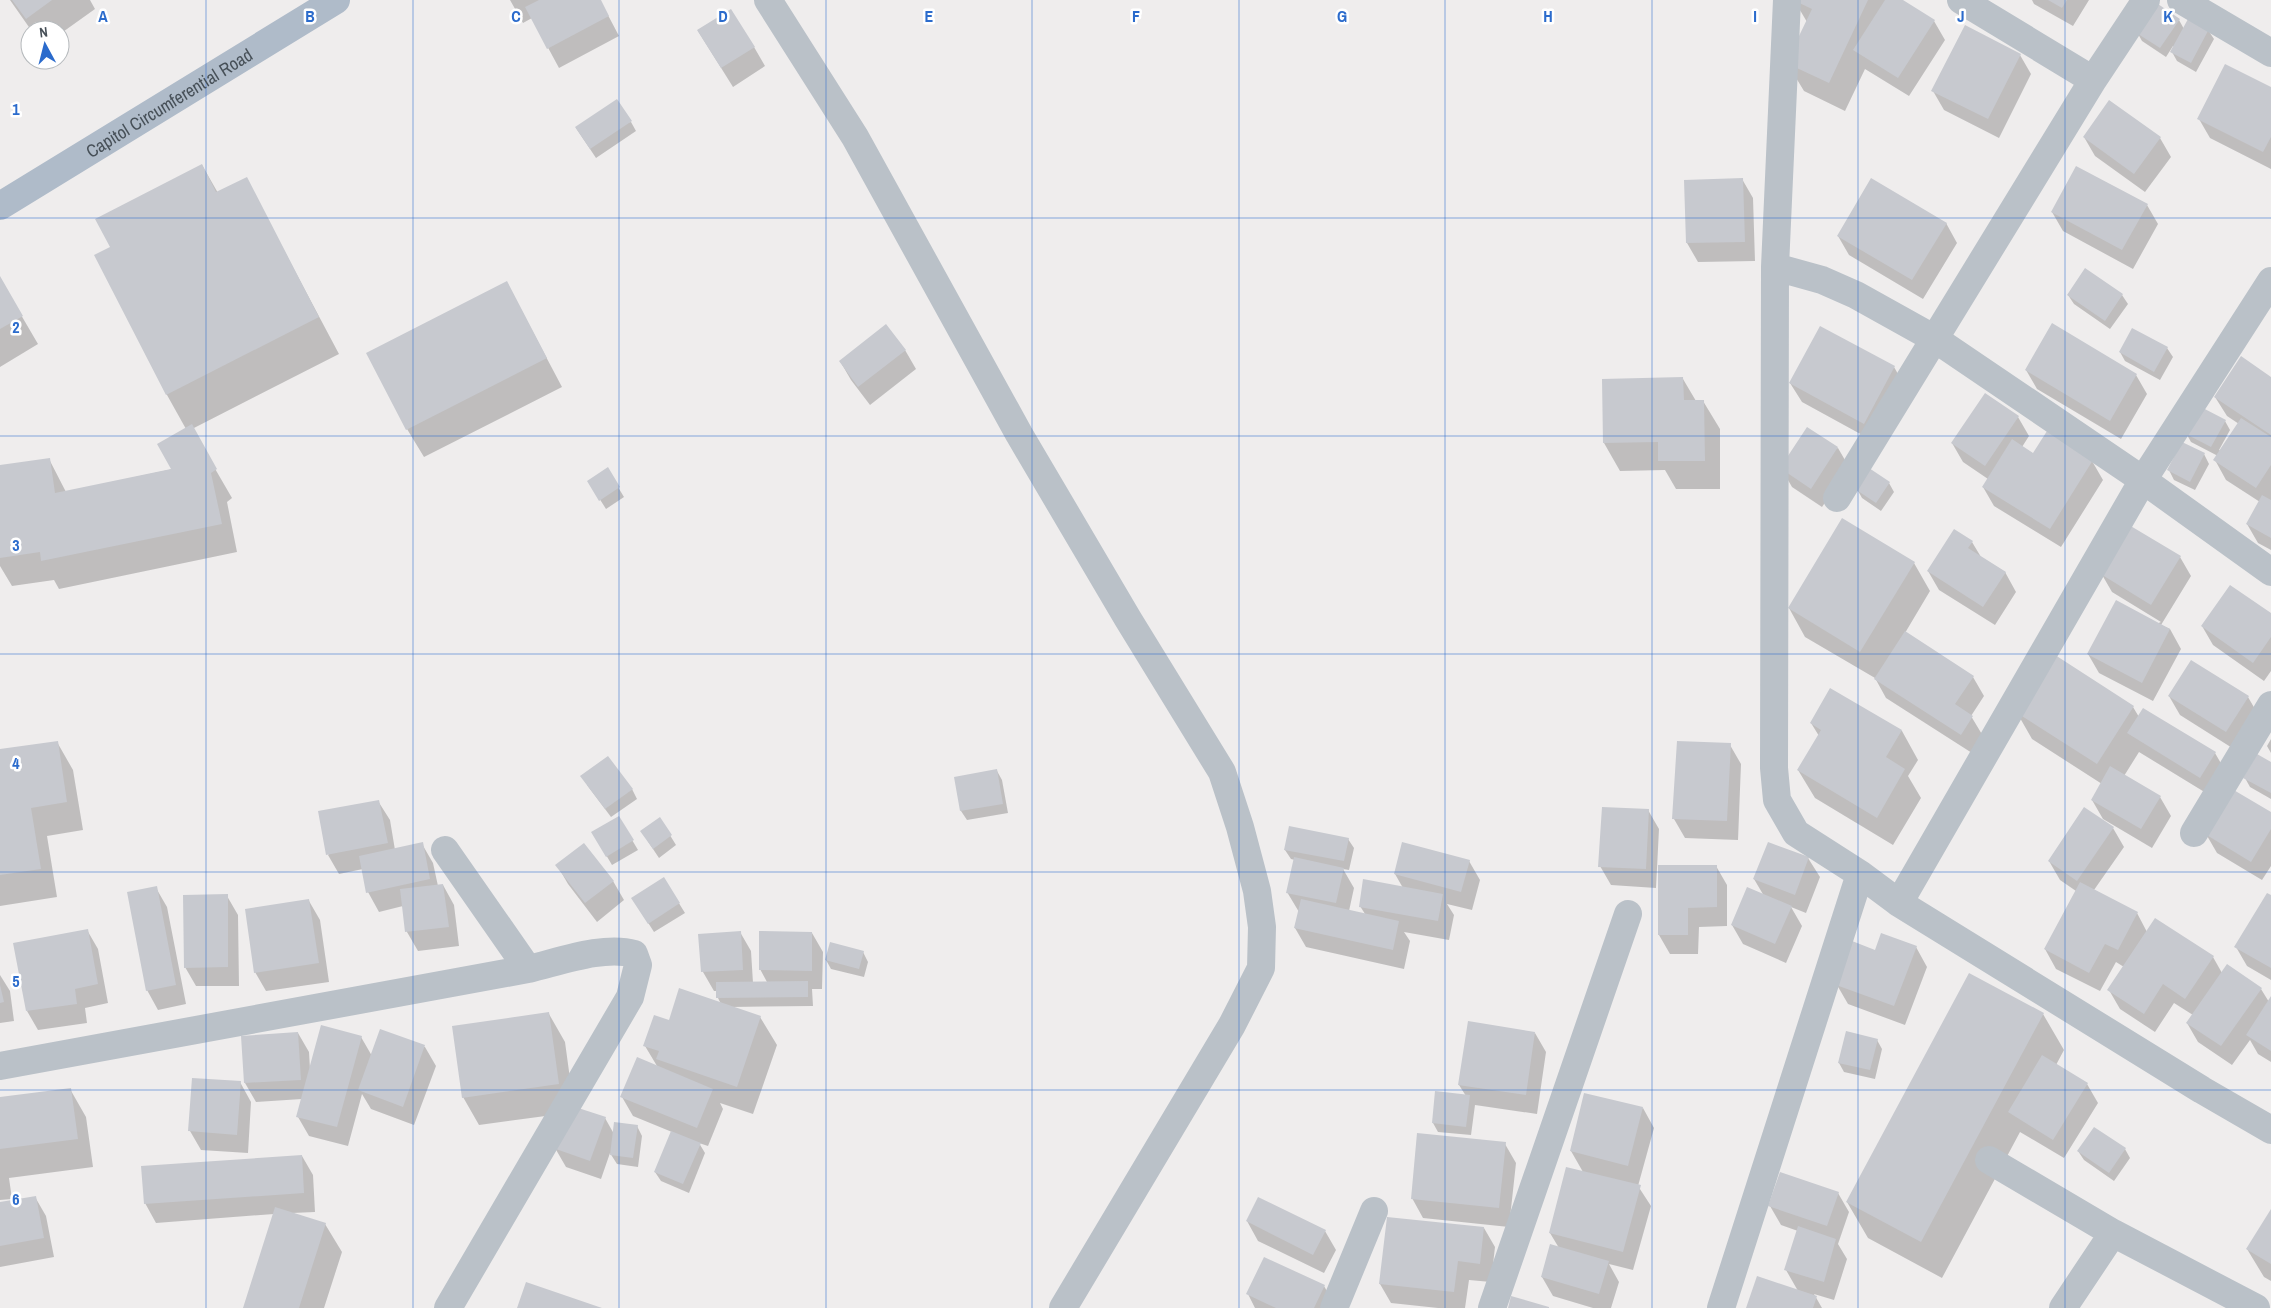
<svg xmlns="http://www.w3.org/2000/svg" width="2271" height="1308" viewBox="0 0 2271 1308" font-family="'Archivo Narrow',sans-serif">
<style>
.shadow{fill:#0003}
.building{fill:#c7c9cf}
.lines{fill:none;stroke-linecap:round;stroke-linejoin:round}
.minor{stroke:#bac1c8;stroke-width:28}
.major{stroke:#afbbc9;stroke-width:28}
.grid{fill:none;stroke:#2b6bcc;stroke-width:1;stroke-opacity:0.55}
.labels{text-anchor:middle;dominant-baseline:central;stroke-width:5;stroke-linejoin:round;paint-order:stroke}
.street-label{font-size:18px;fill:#475058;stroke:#fff}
.grid-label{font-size:16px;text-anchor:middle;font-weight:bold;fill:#2b6bcc;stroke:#fff;stroke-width:5;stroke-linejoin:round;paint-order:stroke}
</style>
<rect width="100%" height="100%" fill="#efeded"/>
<path class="shadow" d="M10,0H90L95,9L60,34V30H31Z
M510,0H600L619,36L559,68L532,18L523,23Z
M1794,0H1901L1934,21L1945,40L1909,96L1865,69L1845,111L1804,91L1787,63L1807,22Z
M2032,0H2089L2073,26L2034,4Z
M2179,20L2184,29L2208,30L2214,39L2196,72L2177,61L2172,52L2175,47L2173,46L2166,57L2142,41L2137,32Z
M698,31L754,47L765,66L733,87Z
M2020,55L2031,74L1999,138L1944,110L1933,91Z
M2271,88V169L2210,138L2199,119Z
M631,122L636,131L596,158L576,128Z
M2084,137L2160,138L2171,157L2145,192L2095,156Z
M202,165L218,193L246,179L339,354L192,429L232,498L227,502L237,552L59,589L54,580L12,586L0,566V466L49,459L66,492L173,469L186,429L167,395L112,247Z
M1742,179L1753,198L1755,261L1698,262L1687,243L1685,181Z
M2147,205L2158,224L2133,269L2063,231L2052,212Z
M1946,223L1957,243L1923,299L1849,255L1838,236Z
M0,279L38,344L0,367Z
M507,283L562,387L424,457L407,429Z
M2068,295H2122L2128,304L2110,329L2074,304Z
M2167,348L2173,357L2160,380L2125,361L2120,352Z
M905,350L916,369L870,405L851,380L840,361Z
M1894,367L1905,386L1875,442L1802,402L1790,383Z
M2026,370L2136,375L2147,394L2121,439L2037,389Z
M2271,378V550L2258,543L2247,524L2260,502L2226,480L2215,460L2218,456L2191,442L2186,433L2225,421L2230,430L2219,450L2221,451L2239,424L2227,416L2215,397Z
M1683,379L1696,401H1703L1720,429V489H1676L1665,470L1620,471L1604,443Z
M2018,417L2029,436L2022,447L2034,454L2092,461L2103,480L2061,547L1994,506L1983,487L1988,479L1963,462L1952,443Z
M1838,448L1849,467L1822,507L1792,487L1781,468Z
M2204,454L2209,464L2195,490L2174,480L2169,470Z
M607,469L624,497L606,509L594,490Z
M1889,483L1894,492L1881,511L1862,498L1857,489Z
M1972,542L1981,557L2005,572L2016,592L1995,625L1939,590L1928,571Z
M2180,557L2191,576L2161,625L2170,629L2181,649L2153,701L2099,673L2088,654L2161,622L2112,592L2101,573Z
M1914,563L1930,591L1905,633L1973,677L1984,696L1971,716L1983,736L1972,753L1886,698L1875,678L1805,637L1789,608Z
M2271,615V671L2264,681L2213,645L2202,626Z
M1831,690L1902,731L1918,760L1908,776L1921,798L1893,845L1815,798L1798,770L1819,736L1811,723Z
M2169,696L2248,697L2259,716L2237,751L2180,715Z
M2133,707L2139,717L2215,753L2226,772L2211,796L2139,752L2124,776L2160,797L2171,816L2152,848L2103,819L2092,800L2102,784L2032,739L2016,711Z
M2271,739V753L2267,746Z
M57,742L73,770L83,830L47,836L57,897L0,906V751Z
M1730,745L1741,764L1738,840L1685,838L1674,819Z
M2271,763V799L2250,787L2245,778Z
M997,771L1002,780L1008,813L967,820L961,811L956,778Z
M587,785L632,789L637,799L611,817Z
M378,801L390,820L395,850L422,844L433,863L438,886L443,885L454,905L459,946L418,951L407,932L403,906L379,912L368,892L363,869L339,874L328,855Z
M1648,810L1659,829L1656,888L1611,885L1600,866Z
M2271,814V866L2262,880L2217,853L2206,834Z
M619,818L638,850L612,865L593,833Z
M660,819L676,845L659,858L647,840Z
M2113,828L2124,847L2094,890L2137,913L2147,932L2213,957L2222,973L2261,989L2269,1002L2271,998V1062L2258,1054L2250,1040L2232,1065L2198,1042L2187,1023L2193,1015L2174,1003L2155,1032L2120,1009L2109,990L2124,967L2116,962L2100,991L2056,969L2045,949L2076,891L2060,880L2049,861Z
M1348,839L1354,848L1349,870L1343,869L1354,888L1349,911L1365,914L1360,906L1403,888L1395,874L1469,861L1480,880L1472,910L1447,904L1454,915L1449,940L1404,932L1410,941L1404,969L1306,947L1295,928L1299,912L1287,892L1295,860L1291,859L1285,850Z
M1808,858L1820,877L1806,913L1791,907L1802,926L1786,963L1743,944L1732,925L1764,896L1754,879Z
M557,865L613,881L624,900L597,922L568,884Z
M1716,866L1727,885V926L1699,927L1698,954H1670L1659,935Z
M664,879L685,913L654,932L638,907Z
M156,888L167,907L186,1004L158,1010L147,990Z
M227,896L238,915L239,986H196L185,967Z
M2271,896V980L2247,966L2236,947Z
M309,901L320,920L329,982L266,991L255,972Z
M87,930L98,949L108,1003L85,1008L87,1023L38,1030L27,1011Z
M740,932L751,951L753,983L767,982L760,969L812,933L823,952L822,989H812L813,1006L731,1007L760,1017L777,1045L753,1114L720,1103L723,1109L708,1146L699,1143L705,1153L689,1193L661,1181L655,1172L672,1132L633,1116L622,1097L657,1066L645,1046L670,1022L721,1004L718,998L717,991H714L703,972L700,935Z
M1916,947L1927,967L1905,1025L1848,1004L1837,985L1875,951Z
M863,952L868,962L864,977L831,969L826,960Z
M0,975L10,991L14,1021L0,1023Z
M549,1014L565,1042L574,1108L605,1118L614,1134L637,1126L642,1136L638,1167L617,1164L610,1153L601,1179L566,1167L555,1148L568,1113L479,1125L463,1097Z
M2043,1014L2064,1050L2056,1065L2087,1084L2098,1103L2064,1158L2020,1132L1942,1278L1868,1238L1847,1202Z
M381,1031L425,1047L436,1066L414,1125L371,1109L362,1094L348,1146L309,1136L298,1117L302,1099L256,1102L245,1083L242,1037L298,1033L309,1052L310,1069L361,1037L372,1056Z
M1535,1033L1546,1052L1537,1114L1475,1105L1471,1135L1438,1132L1433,1123L1466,1096L1459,1085Z
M1877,1040L1882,1049L1875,1079L1844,1072L1839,1063Z
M240,1082L251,1102L248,1153L201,1150L190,1131Z
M70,1089L86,1117L93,1167L9,1178L12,1199L0,1200V1098Z
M1643,1108L1654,1128L1638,1186L1651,1206L1633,1270L1609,1264L1619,1282L1611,1308H1593L1553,1296L1542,1277L1559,1248L1550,1233L1583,1172L1571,1151Z
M1505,1144L1516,1163L1509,1227L1423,1218L1412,1198Z
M2125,1149L2130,1158L2114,1181L2084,1160L2078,1151Z
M302,1156L313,1175L315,1212L292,1213L325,1224L342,1252L324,1308H244L274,1214L156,1223L145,1203Z
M1838,1193L1849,1212L1838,1244L1847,1259L1834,1300L1814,1294L1822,1308H1748L1798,1291L1786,1270L1798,1231L1781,1225L1770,1206Z
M35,1197L46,1216L54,1257L0,1267V1204Z
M2271,1211V1281L2264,1277L2247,1249Z
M1247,1221L1325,1231L1336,1250L1324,1273L1258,1241Z
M1484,1228L1495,1247L1491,1282L1469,1280L1465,1308H1438L1391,1303L1380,1284Z
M1324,1286L1335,1305L1334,1308H1255L1248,1294Z"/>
<path class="building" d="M12,0H52L26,19Z
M539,0H601L609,16L547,49L525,7Z
M1793,0H1868L1829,83L1786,63L1812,9Z
M1885,0H1903L1935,20L1898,78L1853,50Z
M2048,0H2067L2062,8Z
M2155,2L2180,19L2160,48L2135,32Z
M731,9L755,47L721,68L697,30Z
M2188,19L2209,29L2191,63L2170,52Z
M1965,25L2021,54L1988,119L1931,91Z
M2225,64L2271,87V137L2263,152L2197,119Z
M617,99L632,121L590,149L575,127Z
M2109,100L2161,137L2134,174L2083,137Z
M202,164L216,192L247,177L319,317L166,395L94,255L110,247L95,219Z
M2076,166L2148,204L2122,250L2051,212Z
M1743,178L1745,242L1686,243L1684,180Z
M1871,178L1947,223L1912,280L1837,236Z
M2085,268L2123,294L2105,321L2067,295Z
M0,276L23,316L0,329Z
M507,281L547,358L406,430L366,353Z
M2052,323L2137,374L2110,421L2025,370Z
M886,324L906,350L858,387L839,361Z
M1820,326L1895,366L1864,424L1789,383Z
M2132,328L2168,347L2154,372L2119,352Z
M2241,356L2271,377V435L2214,397Z
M1683,377L1684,400H1704L1705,461H1658V442L1603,443L1602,379Z
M1985,393L2019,416L1985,466L1951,443Z
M2199,406L2226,420L2211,447L2184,433Z
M2241,418L2271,437V465L2256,488L2213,460Z
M192,424L217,469L211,473L222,524L41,561L40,552L0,558V465L50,458L55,493L171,469L157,444Z
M1807,427L1838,447L1811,489L1780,468Z
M2047,431L2093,460L2050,529L1982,487L2012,439L2033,453Z
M2182,442L2205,453L2190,482L2167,470Z
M608,467L620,487L599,501L587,481Z
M1869,468L1890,482L1876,503L1855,489Z
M2262,495L2271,500V538L2246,524Z
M1842,518L1915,562L1860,652L1788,608Z
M2129,525L2181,556L2151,605L2099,573Z
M1954,529L1973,541L1968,548L2006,572L1983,607L1927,571Z
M2230,585L2271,613V637L2253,663L2201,626Z
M2116,600L2170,629L2142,683L2087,654Z
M1905,631L1974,676L1955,704L1973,716L1961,735L1874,679Z
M2052,653L2134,706L2097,764L2014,711Z
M2191,660L2249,696L2226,732L2168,696Z
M1830,688L1902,730L1886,757L1905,769L1877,818L1797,770L1821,730L1810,723Z
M2143,708L2216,752L2200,778L2127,733Z
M58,741L67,802L31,808L41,869L0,875V749Z
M1677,741L1731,743L1727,821L1672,819Z
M2257,754L2271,762V793L2243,778Z
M608,756L633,789L605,809L580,776Z
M2110,766L2161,796L2141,829L2091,800Z
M997,769L1003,804L960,811L954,777Z
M2232,789L2271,812V829L2251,862L2205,834Z
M379,800L388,843L326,855L318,811Z
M1602,807L1649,809L1646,869L1598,867Z
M2084,807L2114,827L2077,881L2048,861Z
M619,816L634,840L606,857L591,832Z
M660,817L672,835L653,849L640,831Z
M1289,826L1349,838L1344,861L1284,850Z
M423,842L430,879L366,893L359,856Z
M1402,842L1470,860L1461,892L1394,874Z
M1768,842L1809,857L1795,895L1753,879Z
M584,843L614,881L585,903L555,865Z
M1294,857L1344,868L1336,903L1286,893Z
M1658,865H1717V907L1688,908V935H1658Z
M664,877L680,903L648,924L631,898Z
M1363,879L1443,894L1438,921L1359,907Z
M2080,882L2138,912L2118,950L2105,944L2089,973L2044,949Z
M443,884L449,927L405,932L400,889Z
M157,886L176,985L146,991L127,892Z
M1747,887L1792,906L1775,944L1731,925Z
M2267,893L2271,895V968L2234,947Z
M228,894V967L184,968L183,895Z
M309,899L319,963L254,973L245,909Z
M1301,899L1399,921L1393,950L1294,928Z
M2155,918L2214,956L2185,999L2163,984L2144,1014L2107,990Z
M88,929L98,984L75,989L77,1004L26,1011L13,943Z
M741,931L743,970L701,972L698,934Z
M759,931L812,932V971L759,970Z
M1881,933L1917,946L1894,1006L1836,985L1852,941L1875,950Z
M830,942L864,951L859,969L825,960Z
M2227,964L2262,988L2221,1046L2186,1023Z
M1969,973L2044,1013L1921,1242L1846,1202Z
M808,981V997L716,998V982Z
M0,985L4,1002L0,1003Z
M679,988L761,1016L737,1087L656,1059L659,1051L643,1046L654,1015L669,1020Z
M2271,996V1051L2246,1035Z
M549,1012L559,1084L462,1098L452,1026Z
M1468,1021L1535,1032L1526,1095L1458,1085Z
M321,1025L362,1036L337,1127L296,1117Z
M380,1029L425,1045L403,1107L358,1090Z
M1846,1031L1878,1039L1870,1070L1838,1063Z
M298,1032L301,1080L244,1083L241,1036Z
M2042,1055L2088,1083L2053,1140L2008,1112Z
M637,1057L713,1089L697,1128L620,1097Z
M192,1078L241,1081L237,1135L188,1131Z
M71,1088L78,1139L0,1149V1097Z
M1435,1091L1470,1095L1466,1127L1432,1123Z
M1584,1093L1643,1107L1628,1166L1570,1151Z
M569,1105L606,1117L590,1161L553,1148Z
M614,1122L638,1125L633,1158L610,1155Z
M2094,1127L2126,1148L2109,1173L2077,1151Z
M671,1131L701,1143L683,1184L654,1172Z
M1417,1133L1506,1142L1499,1208L1411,1199Z
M302,1155L304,1193L144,1204L141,1166Z
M1566,1167L1641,1185L1623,1252L1549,1233Z
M1780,1172L1839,1192L1827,1226L1768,1206Z
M36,1196L44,1238L0,1246V1202Z
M1258,1197L1326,1230L1313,1255L1246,1221Z
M275,1207L326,1223L299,1308H243Z
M2271,1209V1264L2246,1249Z
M1387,1217L1484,1227L1480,1264L1458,1261L1454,1292L1379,1284Z
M1798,1226L1836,1239L1824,1282L1784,1270Z
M1550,1244L1609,1261L1599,1294L1541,1277Z
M1264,1257L1325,1285L1314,1308H1276L1246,1294Z
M1757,1276L1817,1296L1813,1308H1746Z
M526,1282L602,1308H517Z
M1511,1296L1549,1307V1308H1508Z"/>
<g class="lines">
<path class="minor" d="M768,0L855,137L1019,434L1128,619L1222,772L1240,827L1257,891L1262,927L1261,968L1232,1025L1063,1308
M1787,0L1775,267L1774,768L1777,800L1796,833L1860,874L1899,903L2202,1090L2271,1130
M1961,0L2093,80
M2181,0L2271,53
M1775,267L1822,280L1856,295L1935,339L2143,480L2271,572
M1837,498L2093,80L2146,0
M2194,833L2271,705
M445,850L528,969
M1899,903L2143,480L2271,281
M0,1066L528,969C559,962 604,945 634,954L638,965L630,997L448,1308
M1989,1160L2113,1233L2256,1308
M1334,1308L1374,1211
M1492,1308L1628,914
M1721,1308L1860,874
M2063,1308L2113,1233"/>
<path class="major" id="s1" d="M0,206L336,0"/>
</g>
<path class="grid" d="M206,0V1308M413,0V1308M619,0V1308M826,0V1308M1032,0V1308M1239,0V1308M1445,0V1308M1652,0V1308M1858,0V1308M2065,0V1308M0,218H2271M0,436H2271M0,654H2271M0,872H2271M0,1090H2271"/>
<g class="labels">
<g class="street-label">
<text stroke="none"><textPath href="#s1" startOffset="198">Capitol Circumferential Road</textPath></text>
</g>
</g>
<g class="grid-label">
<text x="103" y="22">A</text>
<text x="310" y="22">B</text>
<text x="516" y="22">C</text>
<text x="723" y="22">D</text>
<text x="929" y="22">E</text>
<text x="1136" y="22">F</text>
<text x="1342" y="22">G</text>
<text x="1548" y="22">H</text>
<text x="1755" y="22">I</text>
<text x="1961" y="22">J</text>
<text x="2168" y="22">K</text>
<text x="16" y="115">1</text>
<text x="16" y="333">2</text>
<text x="16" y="551">3</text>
<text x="16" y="769">4</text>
<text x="16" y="987">5</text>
<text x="16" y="1205">6</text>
</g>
<g transform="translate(45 45) rotate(353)"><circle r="24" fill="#ffffff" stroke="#b5b9bc"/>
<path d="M0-4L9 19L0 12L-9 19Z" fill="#2b6bcc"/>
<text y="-8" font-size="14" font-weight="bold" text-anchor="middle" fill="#475058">N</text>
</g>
</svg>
